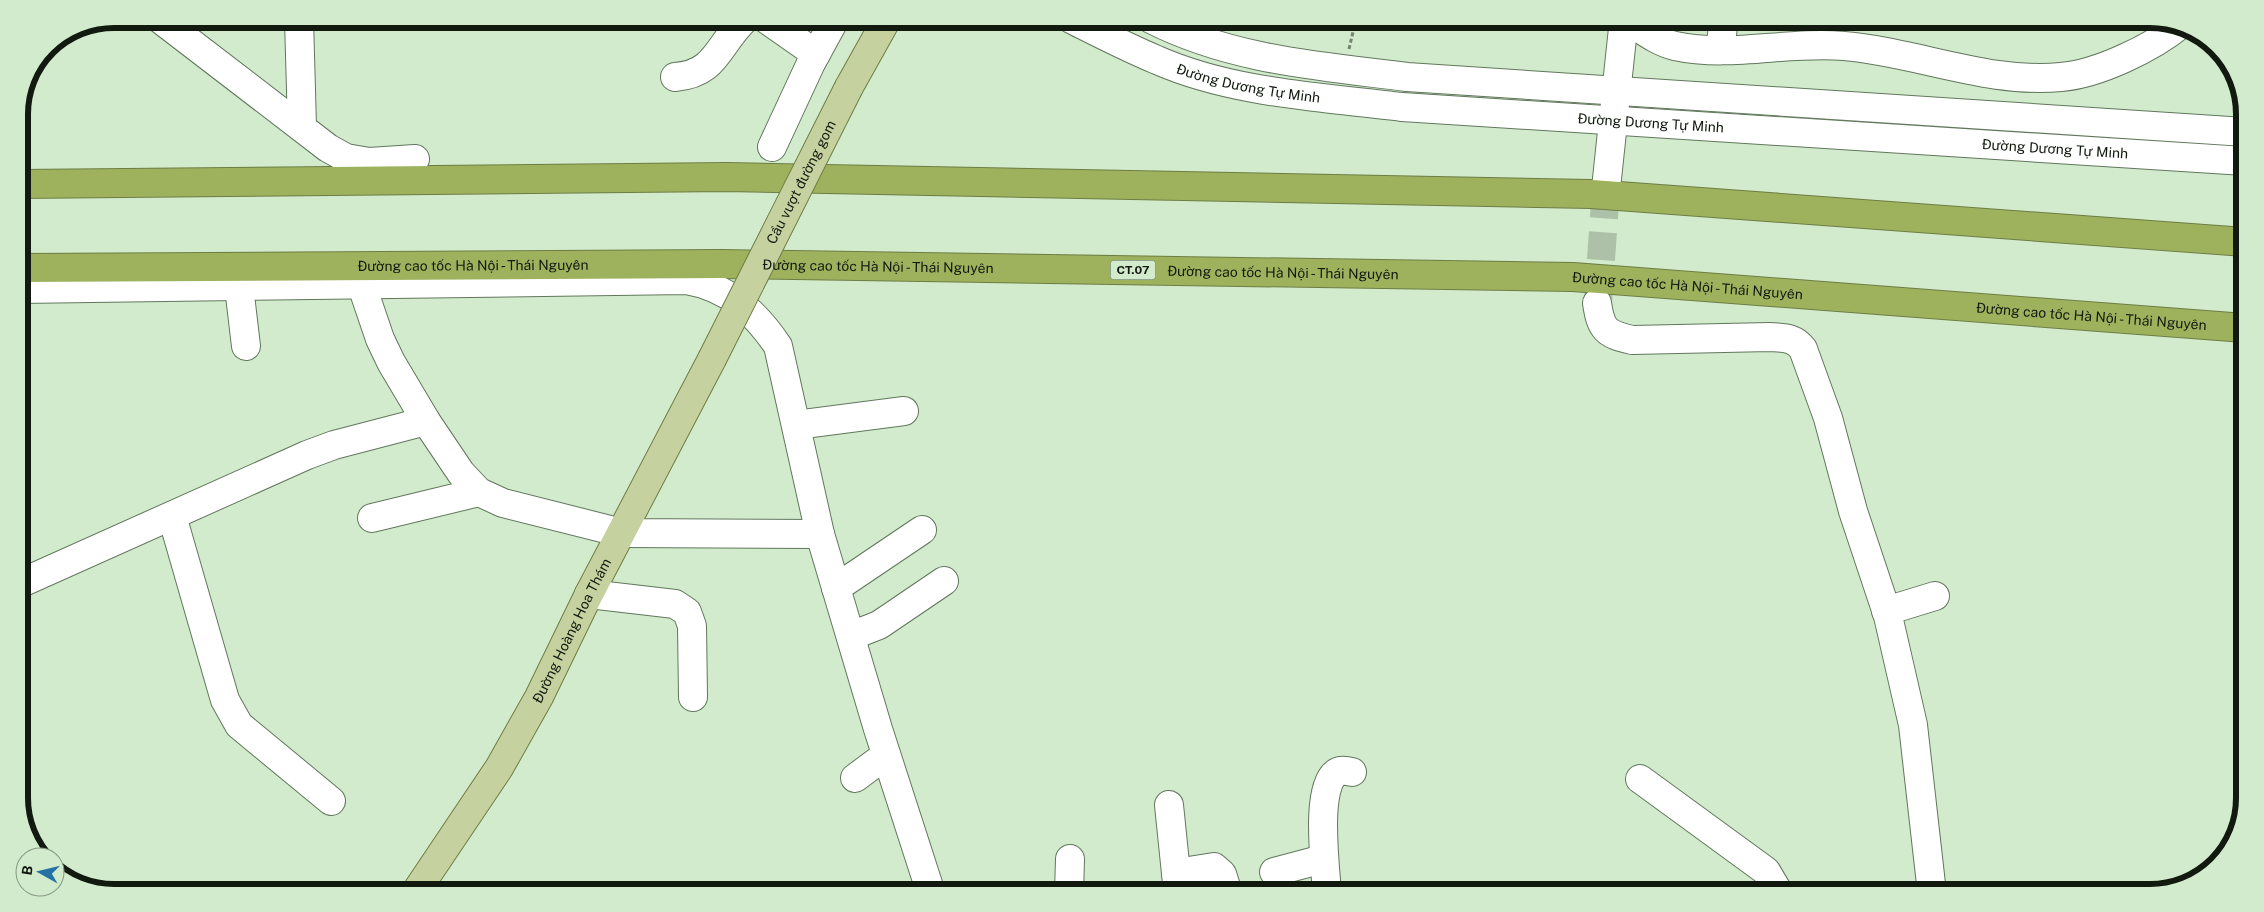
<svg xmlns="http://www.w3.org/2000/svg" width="2264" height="912" viewBox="0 0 2264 912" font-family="'Public Sans',sans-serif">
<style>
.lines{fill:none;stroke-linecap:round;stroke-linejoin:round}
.minor-tunnel{stroke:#acc1a7;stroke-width:28;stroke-dasharray:28 14;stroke-linecap:butt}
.minor-casing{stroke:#61775c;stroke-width:30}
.major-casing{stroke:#6d7d43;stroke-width:30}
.highway-casing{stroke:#6d7d43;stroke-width:30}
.path{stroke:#748470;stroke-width:3;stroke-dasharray:4 2.5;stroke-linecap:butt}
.minor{stroke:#fff;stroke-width:28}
.major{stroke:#c5d19e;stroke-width:28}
.highway{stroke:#9eb25e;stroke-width:28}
.major-bridge-casing{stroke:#6d7d43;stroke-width:30;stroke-linecap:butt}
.major-bridge{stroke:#c5d19e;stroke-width:28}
.labels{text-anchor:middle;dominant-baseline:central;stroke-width:4;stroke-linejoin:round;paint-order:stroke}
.shield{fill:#d2ebcd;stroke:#4c5949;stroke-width:1}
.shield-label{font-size:12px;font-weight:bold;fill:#121a10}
.street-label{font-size:14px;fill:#121a10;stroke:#d2ebcd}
.rim{fill:none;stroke:#121a10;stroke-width:6}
</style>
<rect width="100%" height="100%" fill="#d2ebcd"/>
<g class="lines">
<path class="minor-tunnel" d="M1598,302L1606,188"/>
<g class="minor-casing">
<g id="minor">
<path d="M160,19L328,148L346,158L369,162L415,159"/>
<path d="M299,19L302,127"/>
<path d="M766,19L816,54"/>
<path id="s1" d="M1071,19C1099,33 1128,48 1157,60C1232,93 1321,97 1402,107L2245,161"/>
<path d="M1151,19C1231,60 1320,66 1407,77L2245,132"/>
<path d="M1625,19C1640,28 1657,42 1675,46C1730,58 1788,41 1844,46C1917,52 1987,84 2061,77C2098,74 2152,48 2180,25"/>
<path d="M1720,50L1724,19"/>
<path d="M675,77C717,74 718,44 745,19"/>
<path d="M772,147L811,63L835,19"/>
<path d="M1606,188L1624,19"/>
<path d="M362,286L380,339L391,362L426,421L461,473L479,492L503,503L622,533L820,534"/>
<path d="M239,287L246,346"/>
<path d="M19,289L686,280C728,287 755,312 778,346L820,534L878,729L931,893"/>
<path d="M1597,303C1601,330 1606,334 1632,340L1770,337C1784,338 1794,337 1803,349L1828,418L1853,511L1888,616L1913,725L1932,893"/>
<path d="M796,425L904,411"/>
<path d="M172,516L225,700L239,725L331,801"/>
<path d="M372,518L479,492"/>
<path d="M19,584L307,455L334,445L426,421"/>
<path d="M836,588L922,530"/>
<path d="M589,594L675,604L687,612L692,626L693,697"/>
<path d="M1886,611L1935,596"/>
<path d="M851,636L879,625L944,581"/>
<path d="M855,778L886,755"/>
<path d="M1640,779L1766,871L1779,893"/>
<path d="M1169,805L1178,893"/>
<path d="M1274,872L1323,859"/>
<path d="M1176,873L1214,867L1222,874L1228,893"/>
<path d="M1069,893L1070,859"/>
<path d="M1327,893C1326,872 1313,778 1340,771C1343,770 1348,771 1352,772"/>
</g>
</g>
<g class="major-casing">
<g id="major">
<path d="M849,87L887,19"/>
<path id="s2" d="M415,893L499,768L539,697L589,594L712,359"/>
</g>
</g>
<g class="highway-casing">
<g id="highway">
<path d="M19,184L727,177L1591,194L2245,242"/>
<path id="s3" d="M19,268L722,264L1573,277L2245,328"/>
</g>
</g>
<path class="path" d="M1349,49L1356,19"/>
<use href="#minor" class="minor"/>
<use href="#major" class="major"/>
<use href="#highway" class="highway"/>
<g class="major-bridge-casing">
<g id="major-bridge">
<path id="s4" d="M712,359L849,87"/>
</g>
</g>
<use href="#major-bridge" class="major-bridge"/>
</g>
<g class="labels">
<rect class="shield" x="1110.5" y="260.5" width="45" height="19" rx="4"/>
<g class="shield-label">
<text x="1133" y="270">CT.07</text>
</g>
<g class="street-label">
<text stroke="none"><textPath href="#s1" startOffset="190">Đường Dương Tự Minh</textPath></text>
<text stroke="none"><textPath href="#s1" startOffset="595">Đường Dương Tự Minh</textPath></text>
<text stroke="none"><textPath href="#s1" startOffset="1000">Đường Dương Tự Minh</textPath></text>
<text stroke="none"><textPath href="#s4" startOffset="198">Cầu vượt đường gom</textPath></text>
<text stroke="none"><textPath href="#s3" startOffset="454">Đường cao tốc Hà Nội - Thái Nguyên</textPath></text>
<text stroke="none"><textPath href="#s3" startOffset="859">Đường cao tốc Hà Nội - Thái Nguyên</textPath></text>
<text stroke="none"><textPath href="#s3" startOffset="1264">Đường cao tốc Hà Nội - Thái Nguyên</textPath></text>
<text stroke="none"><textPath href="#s3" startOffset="1669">Đường cao tốc Hà Nội - Thái Nguyên</textPath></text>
<text stroke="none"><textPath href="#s3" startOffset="2074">Đường cao tốc Hà Nội - Thái Nguyên</textPath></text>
<text stroke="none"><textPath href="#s2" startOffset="306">Đường Hoàng Hoa Thám</textPath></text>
</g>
</g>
<path d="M0 0H2264V912H0ZM114 28H2150A86 86 0 0 1 2236 114V798A86 86 0 0 1 2150 884H114A86 86 0 0 1 28 798V114A86 86 0 0 1 114 28Z" fill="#d2ebcd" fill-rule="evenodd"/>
<path class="rim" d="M114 28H2150A86 86 0 0 1 2236 114V798A86 86 0 0 1 2150 884H114A86 86 0 0 1 28 798V114A86 86 0 0 1 114 28Z"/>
<g transform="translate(40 872) rotate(278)"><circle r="24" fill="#d2ebcd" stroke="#859781"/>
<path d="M0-4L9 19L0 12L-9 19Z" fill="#2472a4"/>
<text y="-8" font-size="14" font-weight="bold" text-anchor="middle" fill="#121a10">B</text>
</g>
</svg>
